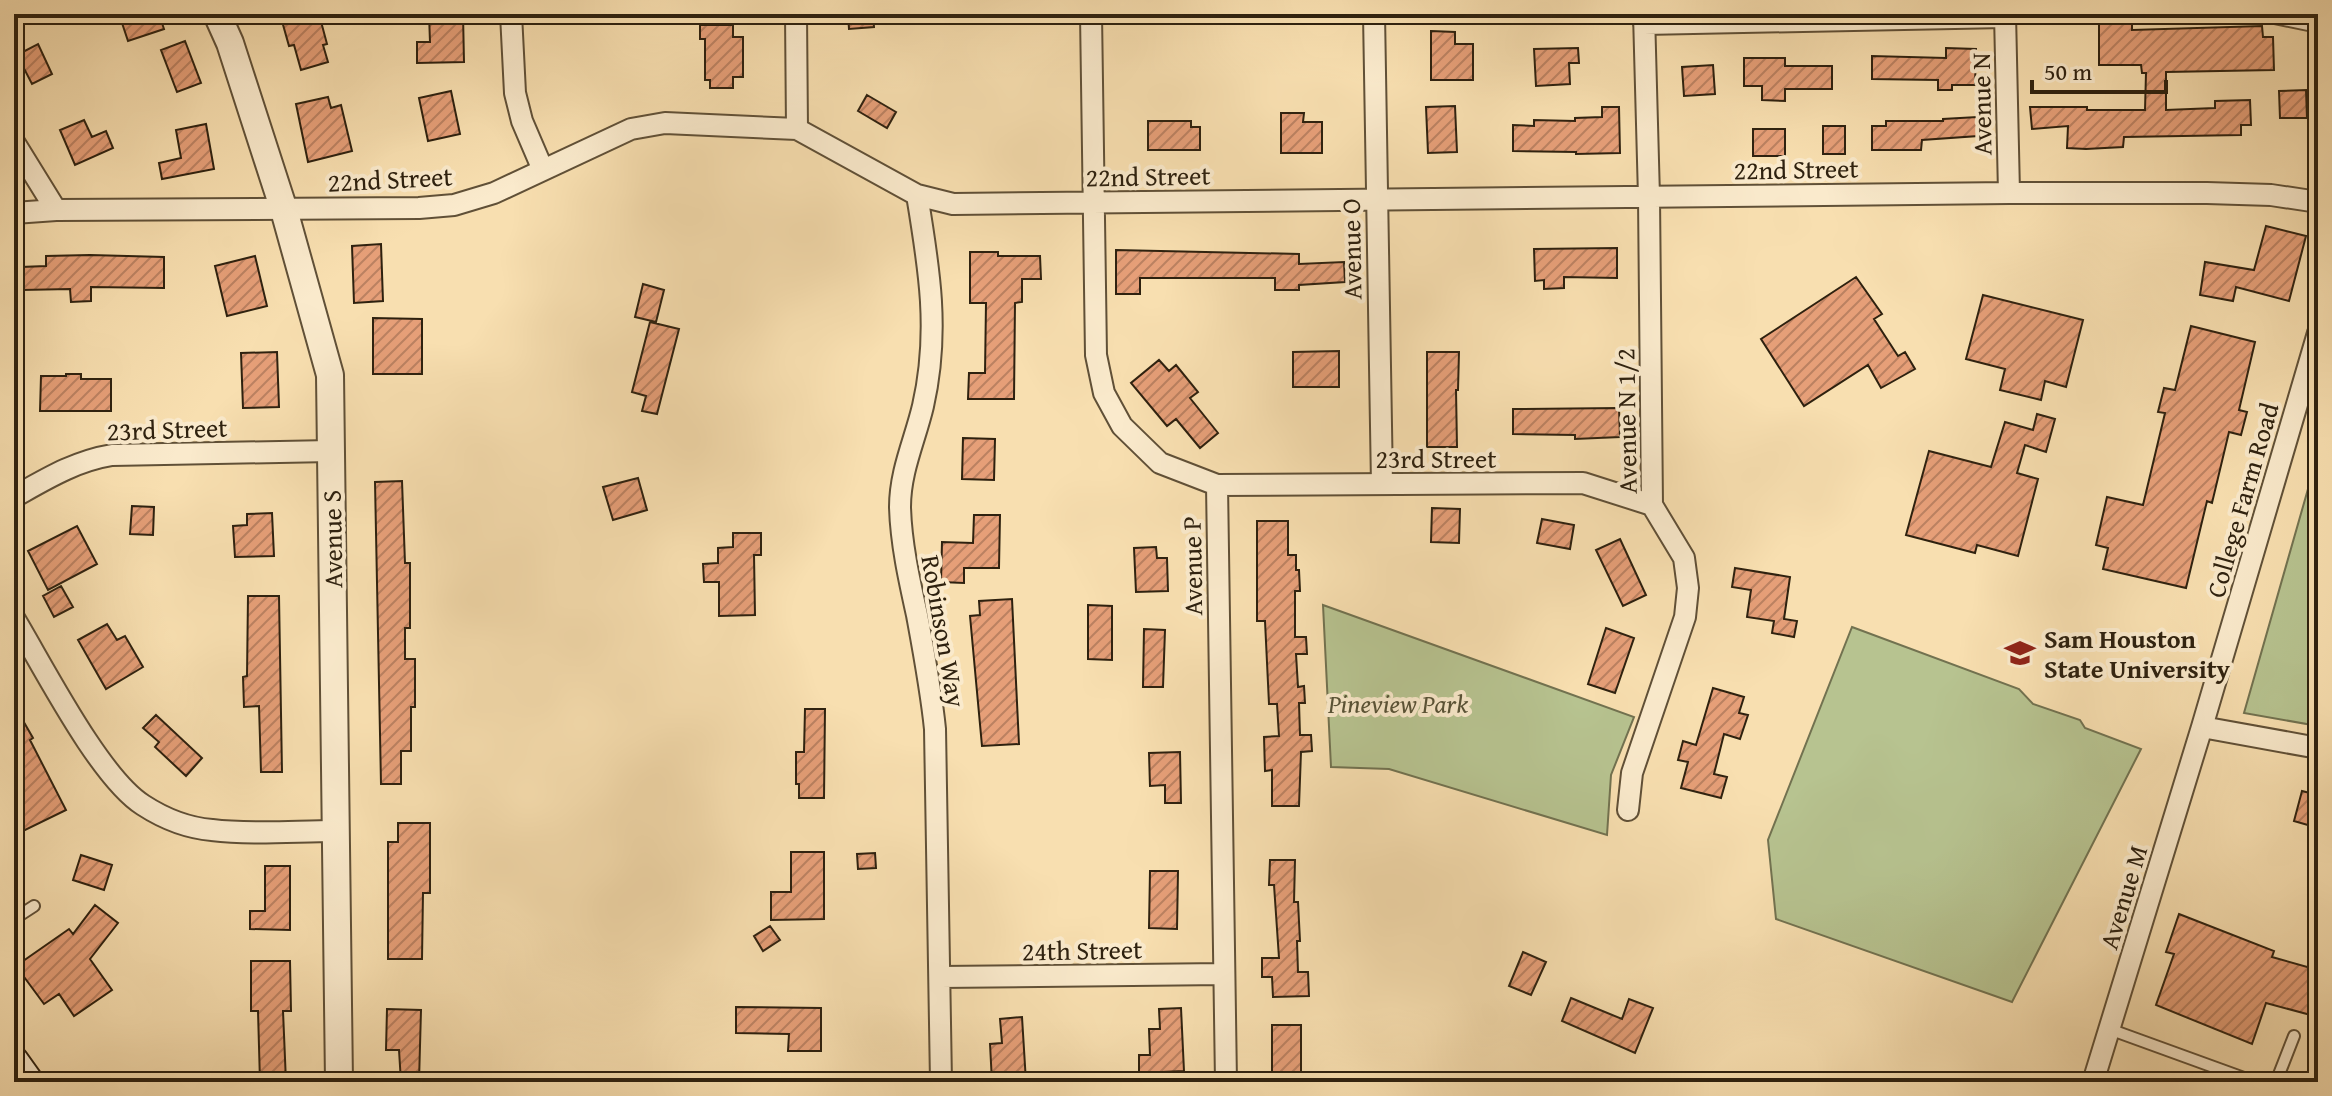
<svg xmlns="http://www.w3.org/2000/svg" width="2332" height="1096" viewBox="0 0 2332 1096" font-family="'Gentium Book Plus',serif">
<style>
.green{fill:#b7c390;stroke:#727250;stroke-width:2}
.building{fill:url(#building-hatch);stroke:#2e210f;stroke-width:2}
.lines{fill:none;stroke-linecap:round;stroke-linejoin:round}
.service-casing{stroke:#605037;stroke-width:14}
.minor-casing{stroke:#605037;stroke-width:24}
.tertiary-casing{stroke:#605037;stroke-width:30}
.secondary-casing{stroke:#2e210f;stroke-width:32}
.service{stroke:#faeacc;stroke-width:10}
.minor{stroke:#faeacc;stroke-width:20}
.tertiary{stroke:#faeacc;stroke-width:26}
.secondary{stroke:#faeacc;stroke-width:28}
.labels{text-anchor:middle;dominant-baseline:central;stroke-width:8;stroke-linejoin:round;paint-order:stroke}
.street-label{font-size:26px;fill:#2e210f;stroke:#faeacc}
.poi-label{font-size:26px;font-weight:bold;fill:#2e210f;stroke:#faeacc;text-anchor:start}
.park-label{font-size:26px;font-style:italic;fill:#575236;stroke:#faeacc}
</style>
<defs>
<pattern id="building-hatch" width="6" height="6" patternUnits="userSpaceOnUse" patternTransform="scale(2)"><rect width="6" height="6" fill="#e69f78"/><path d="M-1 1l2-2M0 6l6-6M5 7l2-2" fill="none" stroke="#bb8161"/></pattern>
</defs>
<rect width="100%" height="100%" fill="#f8dfb0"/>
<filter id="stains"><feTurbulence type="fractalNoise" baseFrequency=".0025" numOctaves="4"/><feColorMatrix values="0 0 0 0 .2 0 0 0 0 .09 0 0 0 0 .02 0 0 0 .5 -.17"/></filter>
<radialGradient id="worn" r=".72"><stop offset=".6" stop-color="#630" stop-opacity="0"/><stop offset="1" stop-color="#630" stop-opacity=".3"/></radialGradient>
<path class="green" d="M2318,454V726L2244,713Z
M1323,605L1634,717L1611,775L1607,835L1389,769L1331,767Z
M1852,627L2019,689L2033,704L2080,720L2085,728L2141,749L2012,1002L1776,919L1768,840Z"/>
<path class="building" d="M129,14H159L164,29L128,41L121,20L130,17Z
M280,14H319L327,44L323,45L328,62L301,70L294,45L289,46Z
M429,14H463L464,62L417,63V42H430Z
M848,14H873L874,27L849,29Z
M2099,23H2132V30L2262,26L2263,37H2273L2274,70L2166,72V110L2215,108V101L2250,100L2251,125H2241V135L2124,137L2123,147L2086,149L2067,148L2068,126L2032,129L2030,107H2087V110H2145L2146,73H2142L2141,65H2099Z
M700,25H733V37H743V77H733V88H710V80H705V39H700Z
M1431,31L1455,32V44H1473V80H1431Z
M185,41L201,83L177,92L161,50Z
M38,44L52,74L32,84L17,55Z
M1578,48L1579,63H1569L1570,84L1536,86L1534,49Z
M1946,48L1976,49L1975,85H1952V90H1938V80L1872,79V56L1946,58Z
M1744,58H1785V66H1832V89H1785V101L1762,100V86H1744Z
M1713,65L1715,94L1684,96L1682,67Z
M2306,90L2307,118H2280L2279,91Z
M451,91L460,134L428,141L419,98Z
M867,95L896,112L887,128L858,111Z
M328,97L331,108L341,105L352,151L308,162L296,104Z
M1455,106L1457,152L1428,153L1426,107Z
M1602,107H1619L1620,153L1576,154V152L1513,151V125L1534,126V120L1575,121V118L1602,117Z
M1281,113H1304L1303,122H1322V153H1281Z
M1977,117L1978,136L1922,140L1921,150H1872V126H1886V121H1943V119Z
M84,120L92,137L106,131L113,148L75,165L60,130Z
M1148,121H1191V127H1200V150H1148Z
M206,124L214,169L162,179L159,163L181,158L176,130Z
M1823,126H1845V154H1823Z
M1753,129H1785V156H1753Z
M2266,226L2306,236L2289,301L2236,287L2233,301L2200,295L2205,262L2254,270Z
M381,244L383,301L354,303L352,246Z
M1617,248V278L1564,277V288L1544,289V280L1535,281L1534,249Z
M1116,250L1299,254V264L1344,262L1345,282L1299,285V290H1275V278H1140V294H1116Z
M970,252H998V256H1040L1041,279H1022V302L1015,303L1014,399H968L969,373H985L986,303H970Z
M90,255L164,257V288L91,287V301L71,302L70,289L22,290L21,267L46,266V256Z
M255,256L267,306L227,316L215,266Z
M1856,277L1882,314L1874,319L1898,356L1905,352L1915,369L1881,388L1868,365L1804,406L1761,339Z
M643,284L664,290L656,322L635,317Z
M1983,295L2083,320L2066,387L2045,381L2041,400L2000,390L2005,369L1966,359Z
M373,318L422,319V374H373Z
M650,322L679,329L657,414L642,411L646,396L632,392Z
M2191,326L2255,342L2239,410L2247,412L2241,435L2229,432L2212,503L2207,501L2186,588L2103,569L2108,548L2096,545L2107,497L2143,505L2165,413L2158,412L2164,388L2175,390Z
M1339,351V387H1293V352Z
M277,352L279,407L243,408L241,353Z
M1427,352H1459L1458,390H1456L1457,447H1427Z
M1159,360L1169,371L1176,365L1198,392L1190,398L1218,433L1200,448L1176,419L1167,426L1131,383Z
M66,374H81V379H111V411H40L41,376H66Z
M1619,408L1620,437L1575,439V435L1513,434V409Z
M2037,414L2055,419L2046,452L2025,445L2017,473L2038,479L2018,556L1977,545L1975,553L1906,535L1929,451L1991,467L2005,422L2033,430Z
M963,438L995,439L994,480L962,479Z
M638,478L647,510L613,520L603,487Z
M402,481L405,563H410V628H405V659H415V707H411V751H401V784H381L375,482Z
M132,506L154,507L153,535L130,534Z
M1432,508L1460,509L1459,543L1431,542Z
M272,513L274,556L235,557L233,526L247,525V514Z
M974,515H1000L999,568H964V583L941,582L942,542L973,543Z
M1542,519L1574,525L1570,549L1537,543Z
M1257,521H1288V555H1296V570H1299L1300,591H1295V637H1306L1307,654H1296L1298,687L1304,686L1305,703H1299L1300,735H1311L1312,751L1301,752L1299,806H1272V770L1265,771L1264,737L1279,736L1277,704H1269L1265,621H1257Z
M77,526L97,564L48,590L28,551Z
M733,533H761V555H754L755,615L719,616V582H704L703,564L718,563V548L733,547Z
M1620,539L1646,595L1623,606L1596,550Z
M1156,547L1157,558H1167L1168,591L1136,592L1134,548Z
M1735,568L1790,577L1784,619L1797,621L1794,637L1772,633L1774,621L1747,617L1751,590L1732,587Z
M61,586L73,607L54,617L43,596Z
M248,596H279L282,772H261L259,706L244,707L243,677L247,676Z
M1012,599L1019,744L982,746L970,616L980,615L979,601Z
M1088,605L1112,606V660L1088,659Z
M107,624L117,640L125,636L143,667L106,689L78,640Z
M1606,628L1634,638L1615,693L1588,684Z
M1144,629L1165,630L1163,687H1143Z
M1713,688L1744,697L1739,713L1748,715L1740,739L1724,734L1714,774L1727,777L1721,798L1681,788L1688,762L1678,760L1683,741L1696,745Z
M14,705L33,738L30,740L66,810L19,833L14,824V812L22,808L14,793Z
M805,709H825L824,798H799V784H796V752H804Z
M156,715L202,758L186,776L155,747L159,742L143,728Z
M1180,752L1181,803H1165V785L1150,786L1149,753Z
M2302,791L2318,795V828L2294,821Z
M398,823H430V893H423L422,959H388V842H398Z
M791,852H824V919L771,920V892H791Z
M875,853L876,868L858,869L857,854Z
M81,855L112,865L104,890L73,880Z
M1270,860H1295L1294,902H1298L1300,941H1297L1298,972H1308L1309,996L1273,997L1272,977H1262V958H1279L1274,885H1269Z
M265,866H290V930L250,929V911H265Z
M1150,871H1178L1177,929L1149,928Z
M95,905L118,923L90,959L112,990L74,1016L59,994L44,1004L16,966L69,929L73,934Z
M2179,914L2274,951L2272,957L2318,970V1017L2266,1003L2252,1044L2156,1005L2174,954L2166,952Z
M770,926L780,940L763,951L754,936Z
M1523,952L1546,962L1531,995L1509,986Z
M251,961H290L291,1011H283L286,1082H260L258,1011H251Z
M1571,998L1622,1019L1629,999L1653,1008L1635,1053L1562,1021Z
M736,1007L821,1008V1051H788L789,1034L736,1033Z
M1181,1008L1184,1071L1139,1073V1055H1150L1149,1029H1160L1159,1009Z
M387,1009L421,1010L419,1082H401L399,1050H386Z
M1022,1017L1026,1082H992L990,1044L1002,1043L1000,1019Z
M1272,1025H1301V1082H1272Z"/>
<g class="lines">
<g class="service-casing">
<path id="service" d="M2255,14L2318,27
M2005,17L2170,14
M14,919L34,906
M2109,1029L2255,1082
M2276,1082L2294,1036"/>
</g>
<g class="minor-casing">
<path id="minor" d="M511,14L515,93L522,121L543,170
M796,14L797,129
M1091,14L1096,355L1104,393L1122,426L1160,463L1217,485L1583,483L1652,505
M1374,14L1382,484
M2005,14L2009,193
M1644,24L2005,17
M14,142L56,210
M917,195C929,267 940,332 923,406C915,440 900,471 900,507C901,543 909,579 917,615C924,653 931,690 935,729L941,1082
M14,213L56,210L419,208L454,205L494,193L631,129L665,123L797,129L917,195L953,204L2009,193H2207L2271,195L2318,202
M1217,485L1226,1082
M14,497C46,479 75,461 112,455L331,451
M14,618C43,666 99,777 143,805C163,818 188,828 212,830C251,835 296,831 335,831
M2202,727L2318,748
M1628,810L1632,773L1685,617L1688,588L1684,558L1652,505L1649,197L1644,14
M940,977L1224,974
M2093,1082L2202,727L2318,333"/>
</g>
<g class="tertiary-casing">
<path id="tertiary" d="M217,14L230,43L284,210L330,375L339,1082"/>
</g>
<g class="secondary-casing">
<path id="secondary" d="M14,1061L29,1082"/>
</g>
<use href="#service" class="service"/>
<use href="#minor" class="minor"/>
<use href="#tertiary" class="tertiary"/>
<use href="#secondary" class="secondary"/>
</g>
<defs>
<g id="university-bare" transform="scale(2.4)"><path d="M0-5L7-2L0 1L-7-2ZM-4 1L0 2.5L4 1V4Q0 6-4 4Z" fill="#8f2418" stroke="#faeacc" stroke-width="2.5" paint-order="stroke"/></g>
</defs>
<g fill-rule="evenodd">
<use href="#university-bare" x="2020" y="653"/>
</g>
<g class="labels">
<g class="street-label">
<text transform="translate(1981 104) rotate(-91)">Avenue N</text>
<text transform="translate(1796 169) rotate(-1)">22nd Street</text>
<text transform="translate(1148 176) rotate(-1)">22nd Street</text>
<text transform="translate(390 179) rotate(-3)">22nd Street</text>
<text transform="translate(1351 249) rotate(-91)">Avenue O</text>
<text transform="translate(1626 421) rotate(-91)">Avenue N 1/2</text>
<text transform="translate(167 429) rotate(-2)">23rd Street</text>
<text x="1436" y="458">23rd Street</text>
<text transform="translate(2242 500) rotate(-74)">College Farm Road</text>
<text transform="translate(332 539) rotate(-91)">Avenue S</text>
<text transform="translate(1192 566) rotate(-91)">Avenue P</text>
<text transform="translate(944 631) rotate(80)">Robinson Way</text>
<text transform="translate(2123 897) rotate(-73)">Avenue M</text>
<text transform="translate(1082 950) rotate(-1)">24th Street</text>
</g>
<g class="poi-label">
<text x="2044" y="638">Sam Houston<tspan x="2044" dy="30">State University</tspan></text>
</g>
<g class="park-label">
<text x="1398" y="703">Pineview Park</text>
</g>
</g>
<rect width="2332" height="1096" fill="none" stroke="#f8dfb0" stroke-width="48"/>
<rect x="16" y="16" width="2300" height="1064" fill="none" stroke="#2e210f" stroke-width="4"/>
<rect x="24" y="24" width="2284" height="1048" fill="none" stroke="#2e210f" stroke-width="2"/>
<path d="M2032 80v12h134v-12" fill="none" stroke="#2e210f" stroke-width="4"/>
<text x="2044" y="80" font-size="24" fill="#2e210f" stroke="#faeacc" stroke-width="6" paint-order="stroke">50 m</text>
<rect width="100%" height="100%" filter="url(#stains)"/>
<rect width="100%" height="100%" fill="url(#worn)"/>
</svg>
